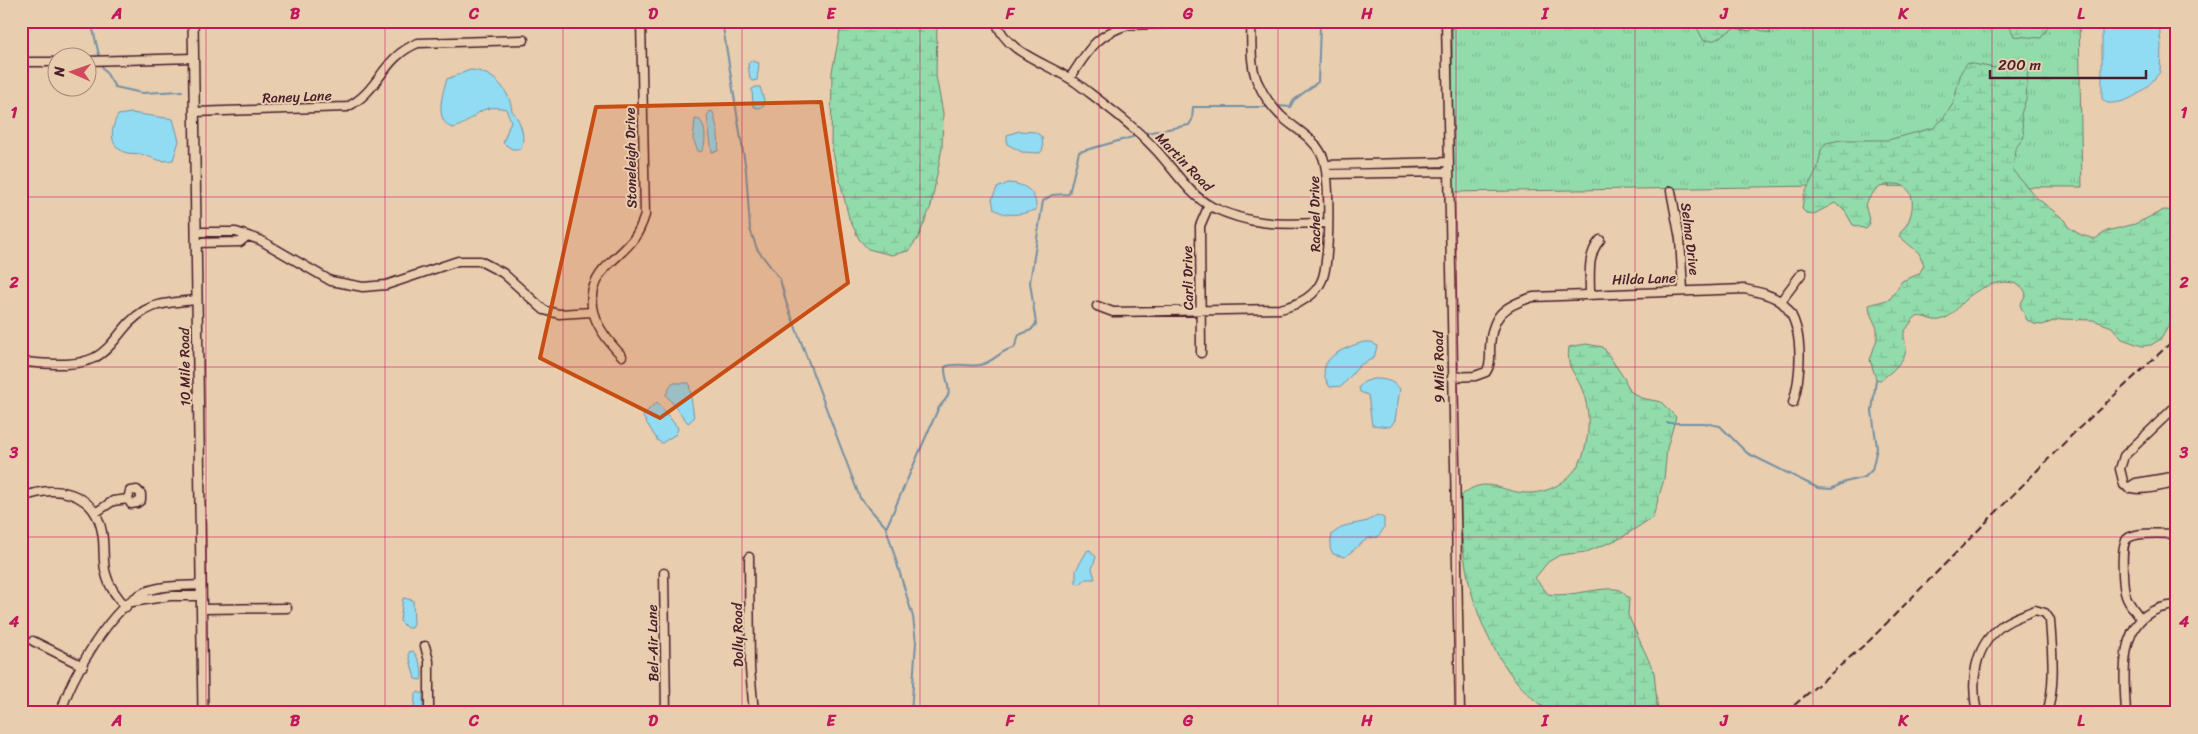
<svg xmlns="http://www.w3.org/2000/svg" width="2198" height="734" viewBox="0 0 2198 734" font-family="Sriracha,sans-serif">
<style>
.grass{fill:url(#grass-tufts);stroke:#6e7e6c}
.wetland{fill:url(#wetland-marsh);stroke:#6e7e6c}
.water{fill:#91dcf2;stroke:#7590a2}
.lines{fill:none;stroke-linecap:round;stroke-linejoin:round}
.stream{stroke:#7590a2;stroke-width:2}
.minor-casing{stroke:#4a1f2b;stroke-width:11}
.major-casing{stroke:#4a1f2b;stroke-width:12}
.minor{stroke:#e8cdaf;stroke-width:8}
.major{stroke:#e8cdaf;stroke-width:9}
.rail{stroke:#4a1f2b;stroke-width:2;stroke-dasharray:8 4;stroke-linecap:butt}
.marked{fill:#c84d12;fill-opacity:0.2;stroke:#c84d12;stroke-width:4;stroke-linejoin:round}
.grid{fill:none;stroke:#c2185b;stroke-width:1;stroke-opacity:0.55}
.labels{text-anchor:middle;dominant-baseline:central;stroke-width:4;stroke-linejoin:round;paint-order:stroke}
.street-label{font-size:14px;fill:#4a1f2b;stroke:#e8cdaf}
.neatline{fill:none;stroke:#c2185b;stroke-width:2}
.grid-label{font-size:16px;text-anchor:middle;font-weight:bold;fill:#c2185b}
</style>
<defs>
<pattern id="grass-tufts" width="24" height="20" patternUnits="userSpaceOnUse" patternTransform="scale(1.25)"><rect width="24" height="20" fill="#92dcac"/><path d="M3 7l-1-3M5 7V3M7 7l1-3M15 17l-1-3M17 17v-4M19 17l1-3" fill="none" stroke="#7fbc94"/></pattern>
<pattern id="wetland-marsh" width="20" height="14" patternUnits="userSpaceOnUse" patternTransform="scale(1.25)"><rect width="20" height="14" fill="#92dcac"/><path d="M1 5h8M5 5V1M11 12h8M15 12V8" fill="none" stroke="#7fbc94"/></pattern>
</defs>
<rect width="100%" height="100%" fill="#e8cdaf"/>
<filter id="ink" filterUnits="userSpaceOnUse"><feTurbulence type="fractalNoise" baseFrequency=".02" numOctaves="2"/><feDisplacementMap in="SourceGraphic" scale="10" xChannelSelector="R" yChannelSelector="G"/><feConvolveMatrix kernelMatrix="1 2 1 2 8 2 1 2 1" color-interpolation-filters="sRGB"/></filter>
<g filter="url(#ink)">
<path class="grass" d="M1452,21H2079L2082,187L1816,186L1453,192Z"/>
<path class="wetland" d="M842,21H937L936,76L943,113L942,148L931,206L918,238L908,251L892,255L868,249L859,239L849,218L831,144L832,72Z
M1698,21H1767L1771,34L1754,28L1750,31L1734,28L1715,40L1704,41L1697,28Z
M2007,21H2052L2041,38L2014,36Z
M1967,63L2001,69L2023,68L2028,71L2026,99L2021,114L2024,137L2015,149L2013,171L2037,198L2066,221L2068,227L2081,235L2095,239L2107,231L2135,224L2164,210L2177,211V311L2161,339L2151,345L2142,346L2122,339L2112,327L2093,320L2060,319L2042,325L2034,324L2027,320L2020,305L2026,294C2024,288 2021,286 2016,284C2000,278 1978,288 1966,299C1957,307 1953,317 1940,320C1930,322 1923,313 1914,318L1904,332C1903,338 1906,343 1906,349C1906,360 1889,375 1880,380L1876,379L1870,360L1877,339V328L1870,313L1869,305L1890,299L1902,281L1919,274L1924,265L1919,253L1899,236C1901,230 1907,226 1909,220C1920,191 1903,175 1876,189L1865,204L1870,224L1866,229L1853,225L1845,211L1835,203L1814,214L1806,213L1802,209L1804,195L1818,167L1821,150L1826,143L1841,140H1888L1933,128L1942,120L1953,104L1961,72Z
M1586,344L1603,347L1624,378L1630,391L1641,398L1661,402L1676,417L1667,448L1664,479L1653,517L1621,538L1586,552L1560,555L1548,562L1535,578L1548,594C1569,598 1605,585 1620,590C1623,592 1626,596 1629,598L1628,615L1654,672L1658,713C1642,713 1560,716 1552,712C1538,705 1527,693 1517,682C1474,630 1459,562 1461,496C1485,474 1500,492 1526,493C1552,494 1577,477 1584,452C1590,431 1590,410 1582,389C1574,370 1566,369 1569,347Z"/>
<path class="water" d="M2102,21H2159L2161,46L2160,72C2146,90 2130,104 2107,103L2102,99Z
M752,61L759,63L757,80L752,81L750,79L748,63Z
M470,70C494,71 510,91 512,111C520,119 527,139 520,149H512L503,143L511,121L506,109C477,102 476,122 453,128C433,122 443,91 447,79Z
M756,87H760L764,100L763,107L757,108L753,106L752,89Z
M710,111L713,112C716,124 720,139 718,151L712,152L707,116Z
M131,113L173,119L179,141L173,160C157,163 154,157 140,154C135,153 129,154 124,152C108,145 111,128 118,115Z
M695,119L700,120C706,127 707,145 701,152L698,151L693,139Z
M1019,131L1035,132L1042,137L1043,149L1040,153L1022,152L1007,144V135Z
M1008,183C1025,184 1037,191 1036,210C1021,214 1008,218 994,209L992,199L997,188Z
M1364,342H1372L1377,346L1374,358L1360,365L1342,386L1330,387C1311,360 1343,348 1364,342Z
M1373,379C1385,379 1392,380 1400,389L1395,420L1390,427L1372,425L1368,395L1360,392L1359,387L1364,382Z
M672,383H689L694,418L688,423L666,395Z
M657,402L678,428L676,434L662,443L658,441L643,417L644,414Z
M1377,515L1384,518V528L1378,537L1368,538L1345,557L1333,554L1330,548L1332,534L1344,526L1368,521Z
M1090,550L1096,557L1092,569L1095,579H1086L1080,584L1076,583V570L1087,551Z
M403,598L413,600L414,624L412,628H407L400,621Z
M413,651C419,659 424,670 421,680L415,679L409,655V652Z
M418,692L423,694V713L414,711L415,696Z"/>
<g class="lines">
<path class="stream" d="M91,21L99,55
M722,21L746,170L750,229L757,249L780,279L786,302L860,498L886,527L913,617L916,642L911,713
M102,66L115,87L142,93L182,91
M1278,106L1290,107L1294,100L1318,82L1320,25L1322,23L1354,21
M1146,133L1189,125L1192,120L1193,107H1268
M1667,423H1704L1720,426L1747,453L1818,488L1831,489L1845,482L1865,477L1872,470L1877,448L1872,411L1876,380
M887,526L938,409C941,404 946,400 948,395C951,388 944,377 945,367C955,362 968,367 980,365C995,362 1001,349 1014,348L1019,335L1031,330L1036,324L1030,282L1043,201L1052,195L1069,194L1079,152L1136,136"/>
<g class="minor-casing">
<path id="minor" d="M996,21C1006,55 1052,64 1078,84C1105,105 1133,125 1156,150C1174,169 1189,195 1212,207C1255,227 1281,224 1327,223
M1446,21L1460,713
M88,61L193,58
M21,62H58
M1070,78C1088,51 1095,35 1128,25L1248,21
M194,112L347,107C381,90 381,58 418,43L524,40
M1326,165L1448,162
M1327,174L1448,172
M1671,191L1680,239L1683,290
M196,232H236L260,240L331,281L363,287L386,285L458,261H480L503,273L544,310L559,314L592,312
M196,243L240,242L246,237
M1590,294C1590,274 1587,255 1600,240
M1781,301L1802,273
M1097,306L1113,312L1280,309C1297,305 1315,297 1322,280C1330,262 1331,171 1322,155C1312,136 1296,130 1281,116C1273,108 1264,96 1259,85C1249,67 1252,41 1251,21
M1201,353L1200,226L1209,205
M622,356C597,330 576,298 607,266C626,247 636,243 645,215L641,21
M21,362C45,363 72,368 94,358C106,352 114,341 122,331C145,302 163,303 197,300
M1452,377L1475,376L1486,372C1491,365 1490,357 1490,349C1491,316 1503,306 1533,297L1745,289C1757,292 1771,294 1781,302C1806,322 1801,376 1793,403
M2177,405L2124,456L2120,469L2124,485C2138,494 2161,485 2177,483
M2128,488L2136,483L2177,476
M21,498C55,483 95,492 102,532C105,546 102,561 106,574C109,587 117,597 126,607
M95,513L113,501L128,499L131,504L137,503L141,500V494L137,490L130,491L128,499
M749,557L750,669L754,713
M664,573L666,713
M132,602L170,596H201
M202,609L287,608
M2141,619C2136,612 2129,605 2126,596C2123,588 2120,545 2127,539C2135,531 2165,534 2177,534
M33,641L83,666
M425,646L429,661V713
M61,713C69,679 112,606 145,592C162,585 183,586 201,585
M1977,713C1971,683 1973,648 2000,627C2009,619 2024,615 2035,610L2045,613L2050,620C2052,651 2056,683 2047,713
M2126,713C2124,670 2116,609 2177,605"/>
</g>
<g class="major-casing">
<path id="major" d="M193,21L203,713"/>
</g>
<use href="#minor" class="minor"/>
<use href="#major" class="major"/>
<path class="rail" d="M1785,713L1869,641L2075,432L2177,337"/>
</g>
</g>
<path class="marked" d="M821,102L848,283L660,418L540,358L596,107Z"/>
<path class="grid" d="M206,21V713M385,21V713M563,21V713M742,21V713M920,21V713M1099,21V713M1278,21V713M1456,21V713M1635,21V713M1813,21V713M1992,21V713M21,197H2177M21,367H2177M21,537H2177"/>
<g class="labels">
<g class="street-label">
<text transform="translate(297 97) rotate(-2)">Raney Lane</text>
<text transform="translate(631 158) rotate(-91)">Stoneleigh Drive</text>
<text transform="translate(1184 162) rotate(46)">Martin Road</text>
<text transform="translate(1315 214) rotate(-91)">Rachel Drive</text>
<text transform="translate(1690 239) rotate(83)">Selma Drive</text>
<text transform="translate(1188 278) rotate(-91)">Carli Drive</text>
<text transform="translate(1644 279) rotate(-2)">Hilda Lane</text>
<text transform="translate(185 367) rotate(-91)">10 Mile Road</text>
<text transform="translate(1439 367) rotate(-91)">9 Mile Road</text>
<text transform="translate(738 635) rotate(-91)">Dolly Road</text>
<text transform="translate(653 643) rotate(-91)">Bel-Air Lane</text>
</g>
</g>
<rect width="2198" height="734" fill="none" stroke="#e8cdaf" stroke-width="55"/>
<g transform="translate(72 72) rotate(272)"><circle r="24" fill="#e8cdaf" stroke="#a9877a"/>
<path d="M0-4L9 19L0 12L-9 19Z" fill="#d1495b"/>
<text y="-8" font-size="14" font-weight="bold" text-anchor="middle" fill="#4a1f2b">N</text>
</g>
<path d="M1990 70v8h156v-8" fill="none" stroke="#4a1f2b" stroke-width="2.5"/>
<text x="1998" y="70" font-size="15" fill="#4a1f2b" stroke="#e8cdaf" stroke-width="4" paint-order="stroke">200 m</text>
<rect x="28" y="28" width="2142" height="678" class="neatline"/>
<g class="grid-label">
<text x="117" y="19">A</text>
<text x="295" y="19">B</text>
<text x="474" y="19">C</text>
<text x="653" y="19">D</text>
<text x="831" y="19">E</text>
<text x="1010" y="19">F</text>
<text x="1188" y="19">G</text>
<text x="1367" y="19">H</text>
<text x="1545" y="19">I</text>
<text x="1724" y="19">J</text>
<text x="1903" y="19">K</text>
<text x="2081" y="19">L</text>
<text x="14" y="118">1</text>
<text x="2184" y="118">1</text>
<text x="14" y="288">2</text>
<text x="2184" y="288">2</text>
<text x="14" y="458">3</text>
<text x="2184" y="458">3</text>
<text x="14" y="627">4</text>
<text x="2184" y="627">4</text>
<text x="117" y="726">A</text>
<text x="295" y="726">B</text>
<text x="474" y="726">C</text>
<text x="653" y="726">D</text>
<text x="831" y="726">E</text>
<text x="1010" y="726">F</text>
<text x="1188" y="726">G</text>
<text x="1367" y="726">H</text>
<text x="1545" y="726">I</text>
<text x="1724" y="726">J</text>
<text x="1903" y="726">K</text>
<text x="2081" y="726">L</text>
</g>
</svg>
